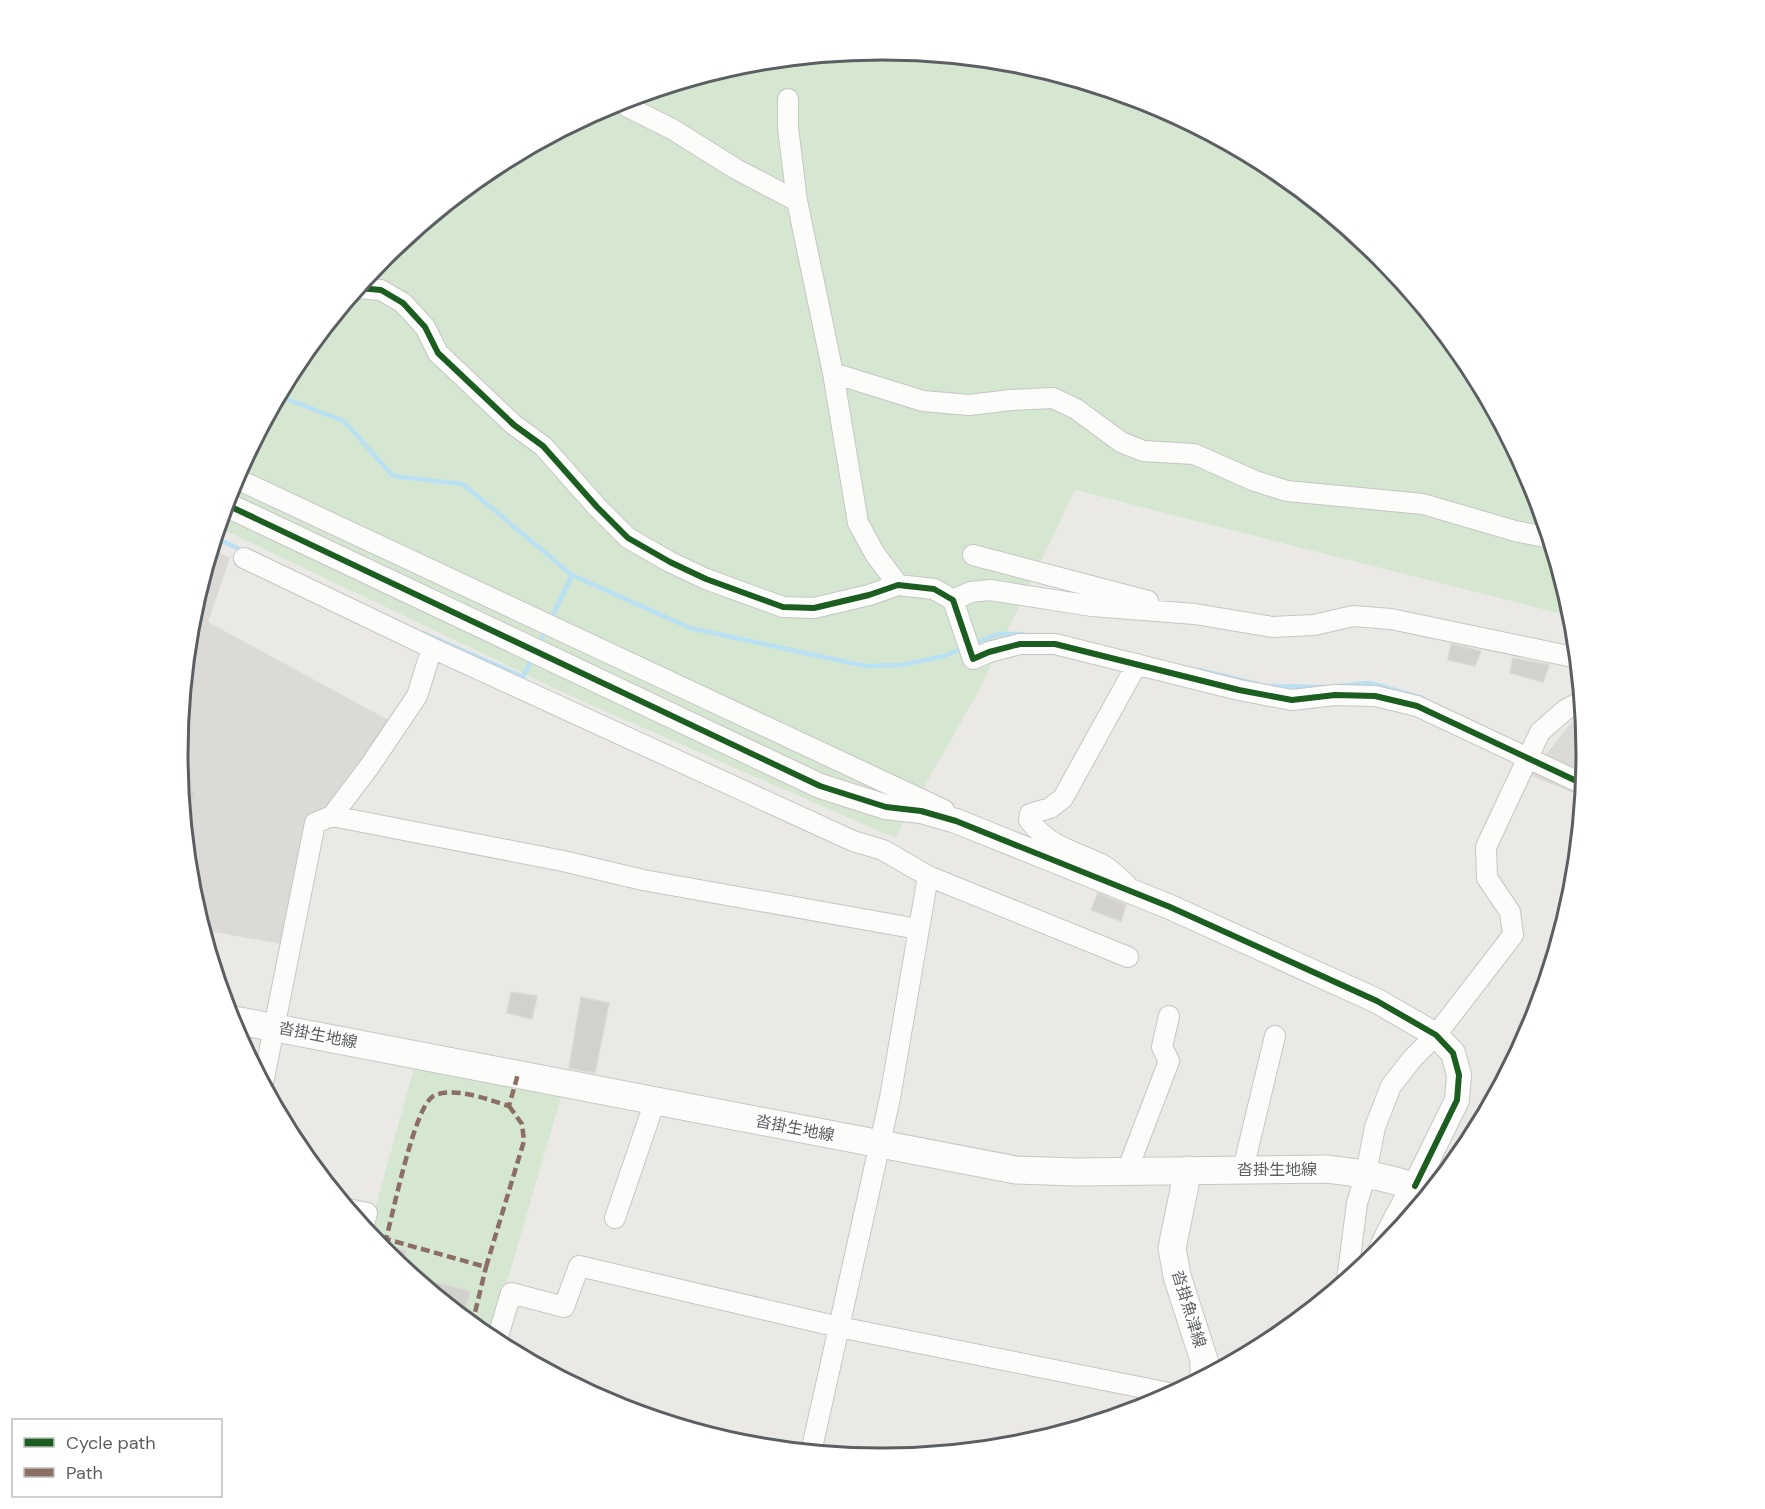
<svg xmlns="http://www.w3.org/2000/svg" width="1765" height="1509" viewBox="0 0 1765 1509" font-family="'DM Sans','Noto Sans JP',sans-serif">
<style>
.industrial{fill:#dcdad6}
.green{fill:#d5e6d1}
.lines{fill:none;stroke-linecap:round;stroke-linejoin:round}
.stream{stroke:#bae0f4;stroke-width:4.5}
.building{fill:#d2d1ce;stroke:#dad8d4;stroke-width:1.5}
.minor-casing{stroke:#c6c6c6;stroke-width:22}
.tertiary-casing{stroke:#c6c6c6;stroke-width:26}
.secondary-casing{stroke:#c7c7c7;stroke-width:29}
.minor{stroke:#fcfcfb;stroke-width:20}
.tertiary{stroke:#fcfcfb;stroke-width:24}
.secondary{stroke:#fcfcfb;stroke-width:27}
.quiet{stroke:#8d6e63;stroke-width:4.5;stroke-dasharray:9 4.5;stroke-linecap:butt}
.cycleway-casing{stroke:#fff;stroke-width:10}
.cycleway{stroke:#1b5e20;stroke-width:6}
.labels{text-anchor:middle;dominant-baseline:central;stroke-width:5;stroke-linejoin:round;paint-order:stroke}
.street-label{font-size:16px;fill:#5b5f62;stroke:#fff}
.rim{fill:none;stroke:#5b5f62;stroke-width:3}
</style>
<rect width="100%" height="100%" fill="#ebe9e5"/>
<path class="industrial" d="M212,549L230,558L208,622L390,721L330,806L314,811L306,825L282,944L203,930L191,892L178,754L191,617Z
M1574,719L1584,722L1587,755L1583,797L1530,775Z"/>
<path class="green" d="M883,50L1020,63L1153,103L1274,169L1381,256L1469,363L1534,485L1574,617L1075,490L978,692L895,838L582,701L218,527L231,484L297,363L384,256L491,168L613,103L745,63Z
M414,1068L561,1097L490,1340L384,1253L368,1234Z"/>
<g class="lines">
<path class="stream" d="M280,394L284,398L344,421L393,476L463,484L572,575L690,628L865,666L902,665L944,656L963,648
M215,538L246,552
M550,621L572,575
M423,633L523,677L532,659
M973,644L998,634H1023
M538,646L546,629
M1199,670L1258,684
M1266,686L1323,687
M1338,686L1370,683L1423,698"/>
</g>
<path class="building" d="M1451,644L1481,651L1475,666L1448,660Z
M1513,658L1549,665L1543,682L1510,673Z
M181,786L195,792L186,826H185Z
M1098,893L1126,905L1121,921L1091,910Z
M511,992L537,996L532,1019L507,1013Z
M581,997L609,1003L595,1073L569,1068Z
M375,1242L406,1251L402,1268L384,1253Z
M413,1277L470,1291L463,1318L442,1300Z"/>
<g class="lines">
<g class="minor-casing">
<path id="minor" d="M788,99V128L797,201L833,373
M623,100L626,106L672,129L736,169L797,201
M358,288L381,290L403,303L425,327L438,353L514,425L543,446L597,507L628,538L670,562L706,579L783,607L814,608L869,595L898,585L934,589L953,600L973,659L989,652L1020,644H1055L1239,690L1292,700L1335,695L1375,696L1417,706L1585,785
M235,478L944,810
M973,555L1148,601
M244,558L432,648
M898,585L875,554L858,523L833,373L923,401L969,405L1011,400L1053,398L1076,409L1121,442L1143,451L1194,454L1255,481L1287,491L1423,504L1515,531L1550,538
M953,600L971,592L990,590L1092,606L1195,614L1272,627L1314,625L1353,616L1391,619L1578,658
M332,816L369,767L417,696L432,648L853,841L883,850L928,876L1128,957
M928,876L890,1098L839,1327L1174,1394
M1127,885C1119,878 1111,869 1101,864C1072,850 1049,847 1029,820L1030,814L1050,808L1063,798L1137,664
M263,1083L315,823L332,816L563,861L643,880L918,929
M1243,1169L1275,1036
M1127,1171L1169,1061L1162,1047L1169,1016
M348,1209L367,1213L363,1228
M615,1218L655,1101
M1347,1281L1357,1203L1366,1174L1375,1127L1391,1086L1412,1059L1436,1035L1513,935L1510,912L1487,878L1486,847L1540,732L1565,710L1582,701
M496,1343L511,1293L564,1307L579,1266L839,1327L811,1452"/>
</g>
<g class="tertiary-casing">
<path id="tertiary" d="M225,504L820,786L886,807L921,811L956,821L1170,907L1377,1001L1436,1035L1453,1053L1459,1075L1457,1100L1415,1186"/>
</g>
<g class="secondary-casing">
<path id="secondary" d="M229,1019L1016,1170L1076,1172L1326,1169C1361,1173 1397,1178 1430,1193
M1188,1170L1172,1248L1177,1276L1204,1360V1378
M1382,1251L1390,1233L1415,1186"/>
</g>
<use href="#minor" class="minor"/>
<use href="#tertiary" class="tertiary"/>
<use href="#secondary" class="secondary"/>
<path class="quiet" d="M509,1106L522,1124L524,1141L486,1267L386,1239C393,1213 414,1110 432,1097C451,1085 490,1100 509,1106L518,1074
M472,1325L486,1267"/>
<g class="cycleway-casing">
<path id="cycleway" d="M358,288L381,290L403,303L425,327L438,353L514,425L543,446L597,507L628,538L670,562L706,579L783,607L814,608L869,595L898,585L934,589L953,600L973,659L989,652L1020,644H1055L1239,690L1292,700L1335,695L1375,696L1417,706L1585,785
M225,504L820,786L886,807L921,811L956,821L1170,907L1377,1001L1436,1035L1453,1053L1459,1075L1457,1100L1415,1186"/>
</g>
<use href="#cycleway" class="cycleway"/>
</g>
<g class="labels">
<g class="street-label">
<text transform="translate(318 1035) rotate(11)">沓掛生地線</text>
<text transform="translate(795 1128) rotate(11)">沓掛生地線</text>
<text x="1277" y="1169">沓掛生地線</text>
<text transform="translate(1189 1309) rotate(73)">沓掛魚津線</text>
</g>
</g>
<path d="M0 0H1765V1509H0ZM188 754a694 694 0 1 1 1388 0a694 694 0 1 1-1388 0Z" fill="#fff" fill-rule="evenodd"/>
<path class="rim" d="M188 754a694 694 0 1 1 1388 0a694 694 0 1 1-1388 0Z"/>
<rect x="12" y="1419" width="210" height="78" fill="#ffffff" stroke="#bdbfc0" stroke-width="1.5"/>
<rect x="24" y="1438" width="30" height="9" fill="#1b5e20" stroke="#bdbfc0" stroke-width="1.5"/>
<text x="66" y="1449" font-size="18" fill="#5b5f62">Cycle path</text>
<rect x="24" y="1468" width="30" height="9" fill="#8d6e63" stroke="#bdbfc0" stroke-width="1.5"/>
<text x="66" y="1479" font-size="18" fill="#5b5f62">Path</text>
</svg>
